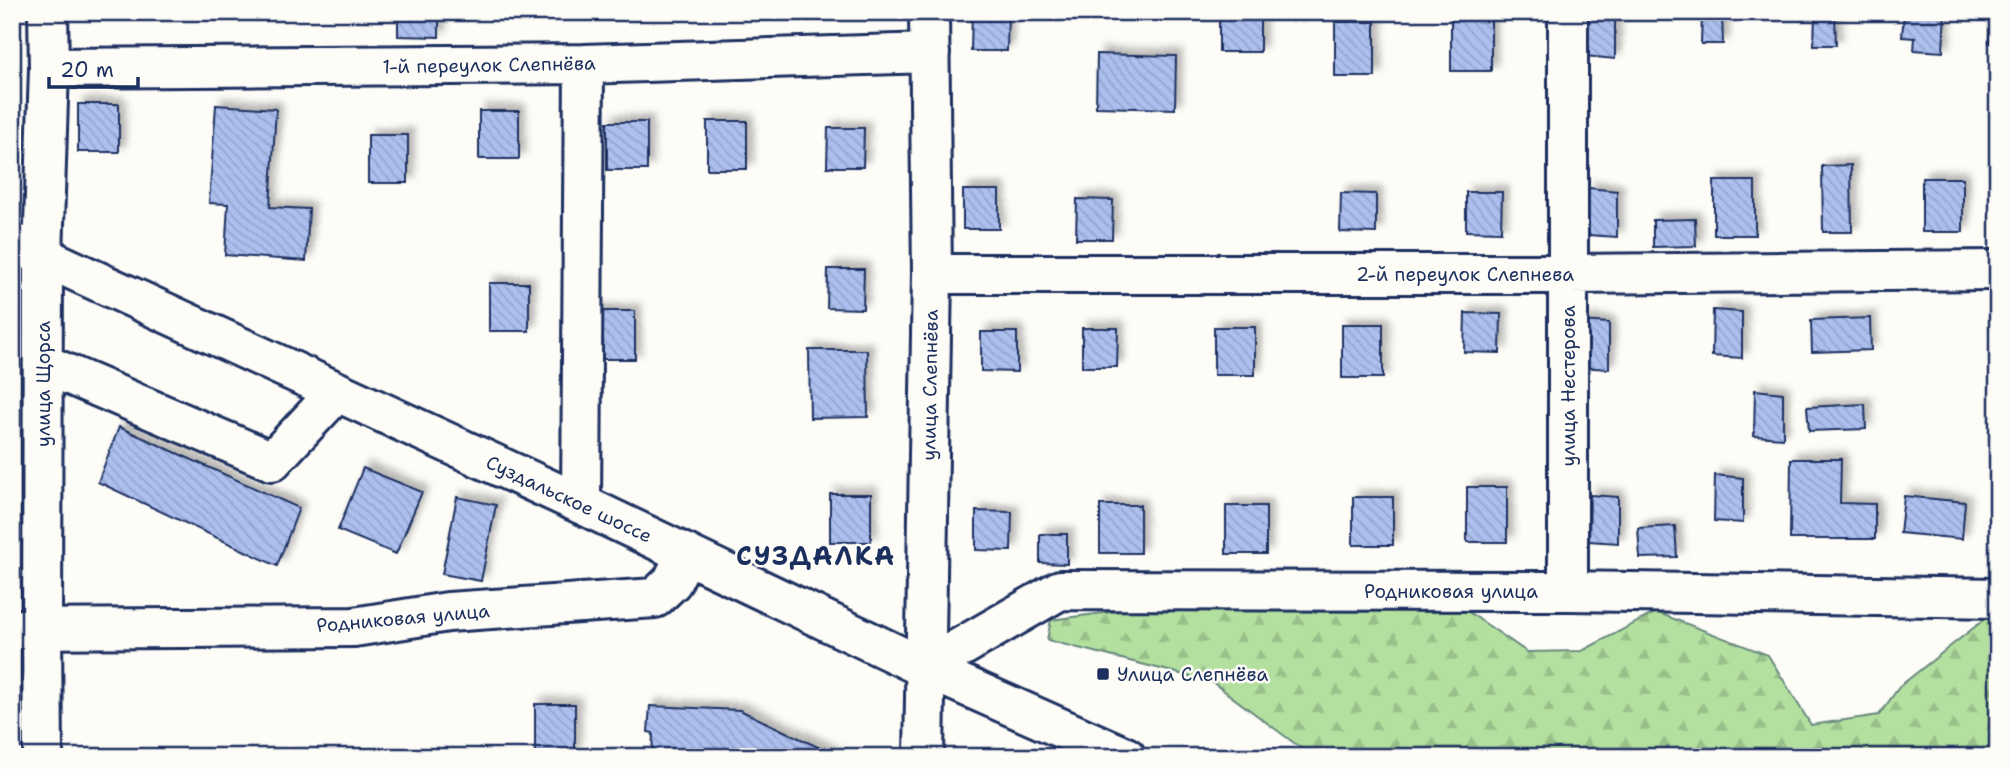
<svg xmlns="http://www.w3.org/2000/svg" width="2010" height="769" viewBox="0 0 2010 769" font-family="'Shantell Sans',sans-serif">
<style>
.forest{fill:url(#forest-firs);stroke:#67887e;stroke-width:2}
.building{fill:url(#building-back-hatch);stroke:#1b2f5e;stroke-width:2;filter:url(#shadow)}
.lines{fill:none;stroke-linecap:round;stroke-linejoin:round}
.minor-casing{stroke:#1b2f5e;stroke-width:44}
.major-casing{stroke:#1b2f5e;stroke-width:44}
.minor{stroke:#fdfcf7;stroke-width:38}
.major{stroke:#fdfcf7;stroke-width:38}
.poi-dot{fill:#1b2f5e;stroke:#fdfcf7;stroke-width:2.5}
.labels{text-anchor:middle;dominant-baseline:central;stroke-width:5;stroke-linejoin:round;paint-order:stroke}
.street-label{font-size:19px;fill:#1b2f5e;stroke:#fdfcf7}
.poi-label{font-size:19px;fill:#1b2f5e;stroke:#fdfcf7;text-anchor:start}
.district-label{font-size:26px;font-weight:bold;letter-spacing:2px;fill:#1b2f5e;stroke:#fdfcf7}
</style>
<defs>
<pattern id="forest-firs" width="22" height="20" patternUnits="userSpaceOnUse" patternTransform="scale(1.75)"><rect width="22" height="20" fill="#b3e09e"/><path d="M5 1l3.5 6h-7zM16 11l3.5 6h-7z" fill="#99c08a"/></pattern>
<pattern id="building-back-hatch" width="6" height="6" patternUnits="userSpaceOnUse" patternTransform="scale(1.75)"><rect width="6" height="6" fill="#adbfee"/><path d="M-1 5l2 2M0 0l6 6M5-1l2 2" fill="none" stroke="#94a4ce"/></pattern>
<filter id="shadow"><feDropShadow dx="6" dy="-6" stdDeviation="3.5" flood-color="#0004"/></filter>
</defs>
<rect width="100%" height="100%" fill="#fdfcf7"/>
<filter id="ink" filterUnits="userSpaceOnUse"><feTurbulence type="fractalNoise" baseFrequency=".0143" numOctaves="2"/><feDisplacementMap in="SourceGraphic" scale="14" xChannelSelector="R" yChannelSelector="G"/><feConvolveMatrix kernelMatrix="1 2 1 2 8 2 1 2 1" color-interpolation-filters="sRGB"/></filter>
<g filter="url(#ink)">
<path class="forest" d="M1217,598L1451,600L1527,652L1582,651L1656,612L1768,655L1811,725L1879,715L1900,686L1986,618L1998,622V757H1313L1212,682L1047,640L1051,620Z"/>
<path class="building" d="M398,12H439V37L398,36Z
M972,12H1008L1007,51H971Z
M1219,12H1260V52H1219Z
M1586,12L1615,13V59L1585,56Z
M1904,12H1945L1943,52L1914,50L1915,38L1902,37Z
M1991,12H1998V43H1989Z
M1722,13L1723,44H1701L1702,14Z
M1815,14H1835L1836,45H1814Z
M1451,17H1491V71H1451Z
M1335,22H1375V77H1335Z
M1097,54L1176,56L1175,109L1096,107Z
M78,104H119V152H78Z
M216,105L276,109L270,207L309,209L306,261L225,255L228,204L209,203Z
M479,111H519V159H479Z
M707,121H747V169H707Z
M607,122H647V170H607Z
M828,128H864L863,167H827Z
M368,135H408V183H368Z
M1851,165L1852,232H1823L1822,166Z
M1922,178H1963V232H1922Z
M1714,181H1755V235H1714Z
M1589,188L1617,191V237L1588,235Z
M963,190H999V229H963Z
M1466,192H1502L1501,232L1466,231Z
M1341,193L1376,194V233L1340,232Z
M1077,199L1113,200L1112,239H1076Z
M1695,219L1696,246L1653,247V220Z
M828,269H864L863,309L827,308Z
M489,283H529V331H489Z
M1713,310L1742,312V358L1712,356Z
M595,311H635V359H595Z
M1465,313L1501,314L1500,353L1464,352Z
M1870,318L1871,350L1812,352L1811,320Z
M1581,321L1609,323V369L1580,367Z
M1342,324H1383V378H1342Z
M1214,327H1255V375H1214Z
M1082,328H1118L1117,367H1082Z
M981,332H1017V372L981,371Z
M809,350H867L868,417L810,418Z
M1755,390L1783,393V438L1754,436Z
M1865,404L1866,429L1809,431L1807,407Z
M119,427L299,508L277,566L98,482Z
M1791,459H1841L1840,503L1875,504V539H1790Z
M363,468L422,492L396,554L338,530Z
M1715,475L1743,478V523L1714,521Z
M1467,487H1507V542H1467Z
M830,494H871V542H830Z
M1590,495L1618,497V543L1589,541Z
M1904,496L1965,502L1962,539L1900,533Z
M457,497L496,505L481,581L442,574Z
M1353,497H1393V545H1353Z
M1100,505H1140V553H1100Z
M1226,506H1266V554H1226Z
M976,511L1012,512L1011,551L976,550Z
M1675,526L1677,557L1640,558L1638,528Z
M1040,534H1067V564L1040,563Z
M535,704H575V752H535Z
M650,706L740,710L839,757H652L653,733L648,732Z"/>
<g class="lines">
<g class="minor-casing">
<path id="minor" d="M1568,12V591
M49,68L584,64L930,53
M932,274H1568L1998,270
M44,364L272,461L337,392
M581,504L584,64
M12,629L354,627L448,612L655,598L672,582L686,554
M925,668L1060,590L1568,591L1998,598
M43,757L42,629L43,256L49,68L48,12
M924,757L932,274L929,12"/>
</g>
<g class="major-casing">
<path id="major" d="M12,242L581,504L925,668L1126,757"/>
</g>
<use href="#minor" class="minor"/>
<use href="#major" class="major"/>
</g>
</g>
<rect class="poi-dot" x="1096" y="667" width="14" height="14" rx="3.5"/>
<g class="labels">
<g class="street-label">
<text transform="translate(489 65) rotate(-1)">1-й переулок Слепнёва</text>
<text x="1465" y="274">2-й переулок Слепнева</text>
<text transform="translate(43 384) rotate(-90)">улица Щорса</text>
<text transform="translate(930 385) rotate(-89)">улица Слепнёва</text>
<text transform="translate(1568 386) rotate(-90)">улица Нестерова</text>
<text transform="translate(569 499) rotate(25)">Суздальское шоссе</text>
<text x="1451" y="591">Родниковая улица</text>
<text transform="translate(403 618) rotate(-5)">Родниковая улица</text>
</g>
<g class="poi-label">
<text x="1117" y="674">Улица Слепнёва</text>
</g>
<g class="district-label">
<text x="816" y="555">СУЗДАЛКА</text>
</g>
</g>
<rect width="2010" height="769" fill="none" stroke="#fdfcf7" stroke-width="42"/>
<rect x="21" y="21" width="1968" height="727" fill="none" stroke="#1b2f5e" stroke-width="2.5" filter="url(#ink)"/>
<path d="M49 77v10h89v-10" fill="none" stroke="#1b2f5e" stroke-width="3.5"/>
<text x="60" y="77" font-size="21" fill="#1b2f5e" stroke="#fdfcf7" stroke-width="5" paint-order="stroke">20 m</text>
</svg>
